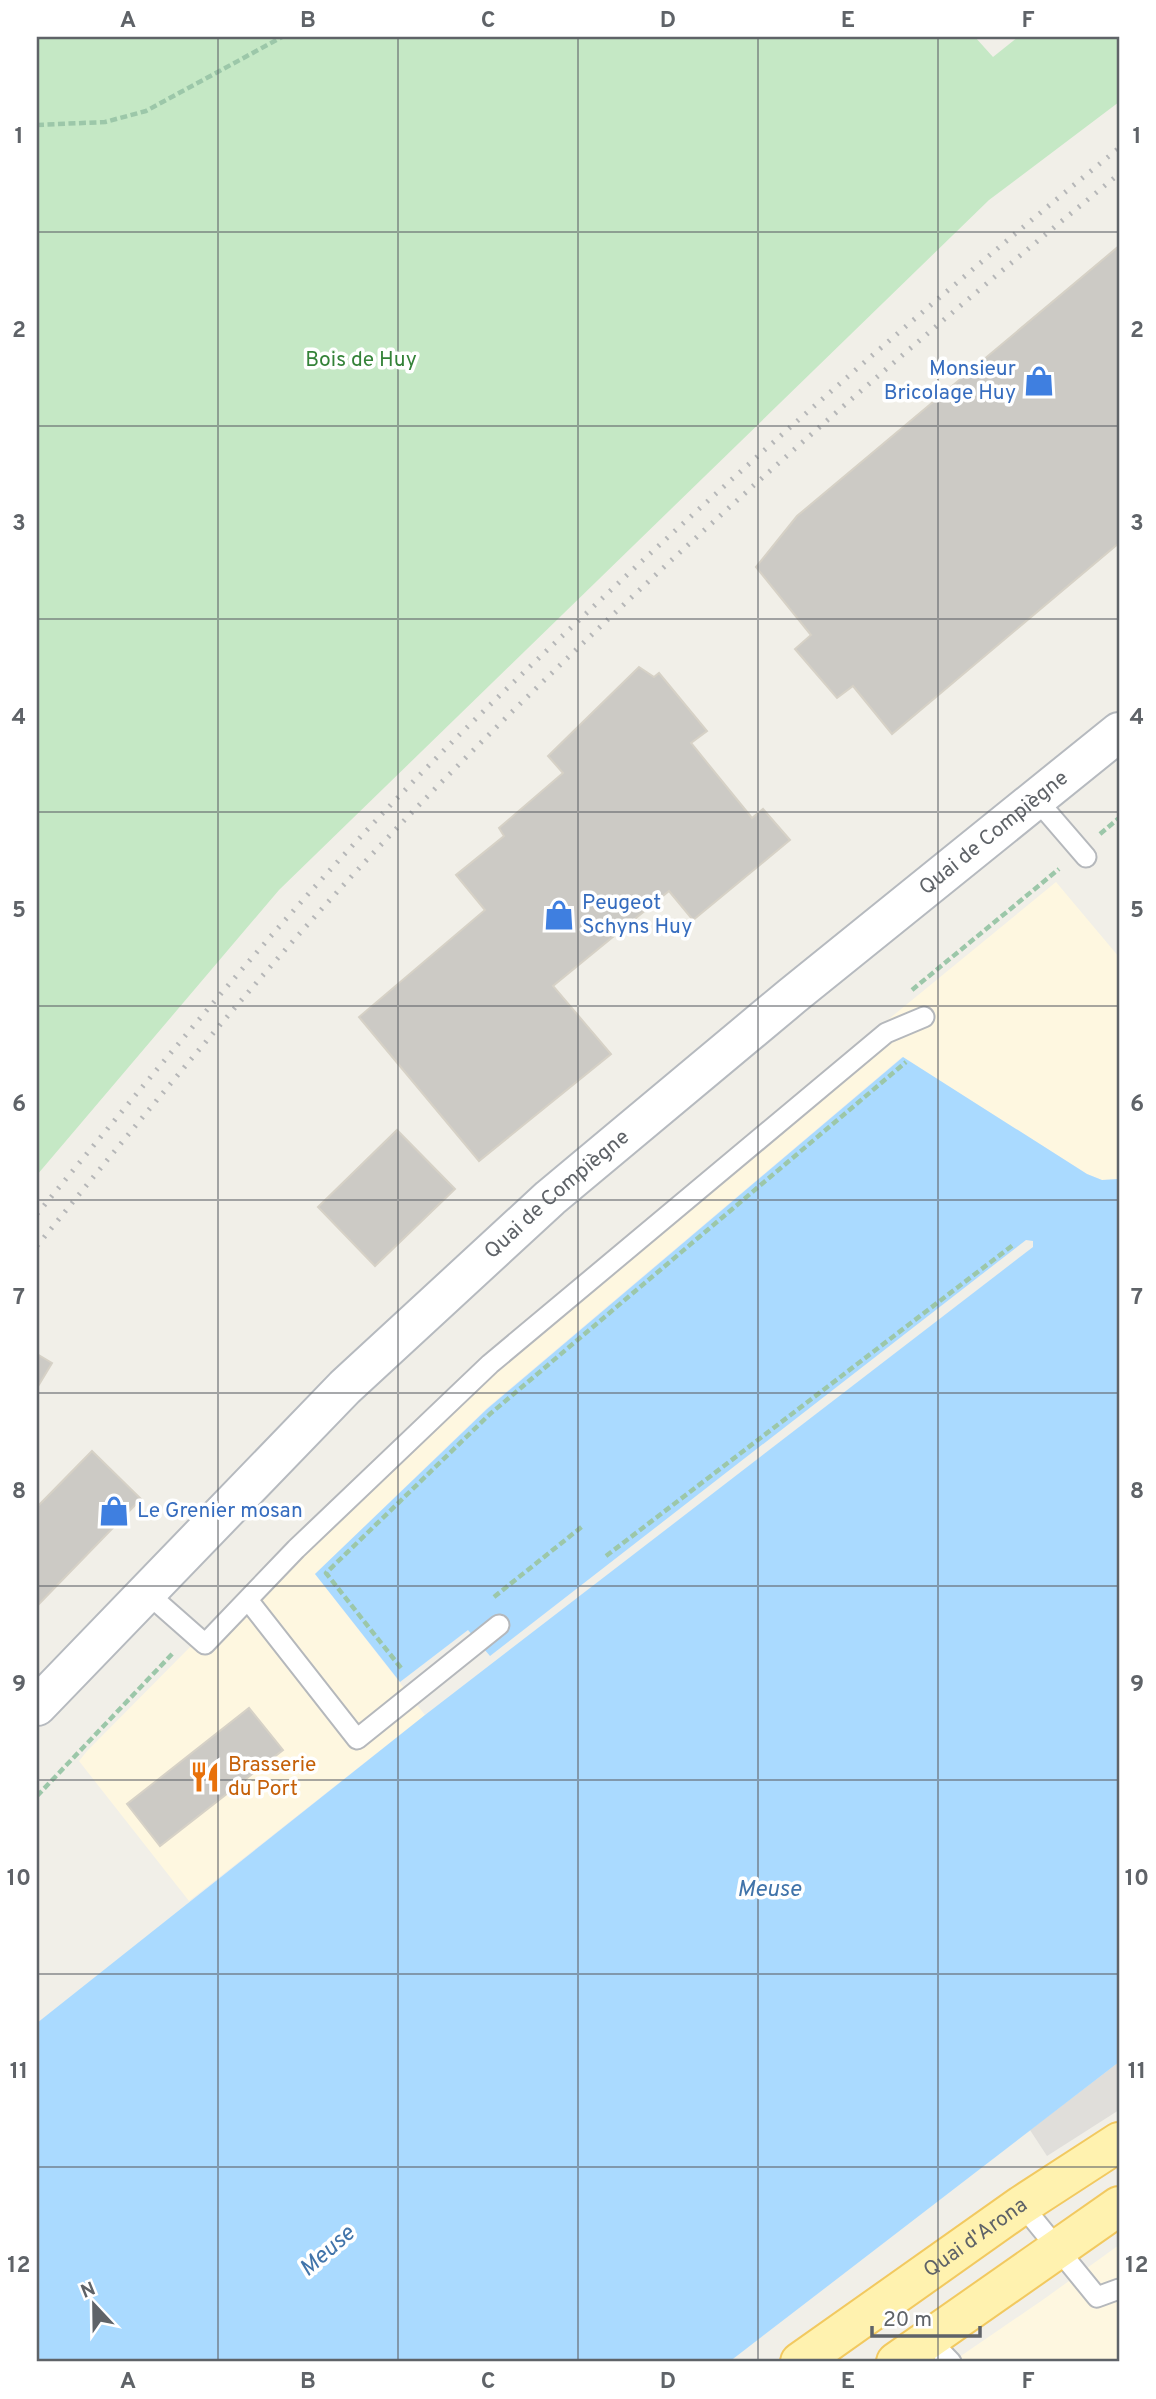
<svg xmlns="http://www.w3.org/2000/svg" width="1156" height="2399" viewBox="0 0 1156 2399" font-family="Overpass,sans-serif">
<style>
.commercial{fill:#fef7e0}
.industrial{fill:#e0deda}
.green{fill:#c5e8c5}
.water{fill:#aadaff}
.building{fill:#cccac5;stroke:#d6d1c6;stroke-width:2}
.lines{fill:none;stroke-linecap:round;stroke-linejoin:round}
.lane-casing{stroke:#b5b8bc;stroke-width:23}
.secondary-casing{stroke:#b6babf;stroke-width:42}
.primary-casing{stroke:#f2c960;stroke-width:42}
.path{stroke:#9cc7a9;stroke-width:4.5;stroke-dasharray:7 3.5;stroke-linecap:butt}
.lane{stroke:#fff;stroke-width:19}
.secondary{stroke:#fff;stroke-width:38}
.primary{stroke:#fff2af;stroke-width:38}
.rail{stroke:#b6b7b8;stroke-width:5;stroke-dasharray:2 9;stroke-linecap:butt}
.grid{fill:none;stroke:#5f6368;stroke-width:2;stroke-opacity:0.55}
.labels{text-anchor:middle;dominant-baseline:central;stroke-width:7;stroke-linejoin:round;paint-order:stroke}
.park-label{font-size:21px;fill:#348238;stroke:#fff}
.shop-label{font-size:21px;fill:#366cbe;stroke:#fff;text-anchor:start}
.street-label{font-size:21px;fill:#5f6368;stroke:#fff}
.food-label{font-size:21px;fill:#c56008;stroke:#fff;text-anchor:start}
.water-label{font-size:23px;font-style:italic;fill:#4174aa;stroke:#fff}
.neatline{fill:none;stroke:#5f6368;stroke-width:2.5}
.grid-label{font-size:23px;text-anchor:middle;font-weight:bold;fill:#5f6368}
</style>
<rect width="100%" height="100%" fill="#f1efe8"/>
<path class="commercial" d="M1056,882L1119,957V1179L1102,1180L1087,1174L902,1057L487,1408L315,1574L425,1715L189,1901L79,1761L87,1751L418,1417L723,1155Z
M1119,2245V2362H952L1044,2299Z"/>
<path class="industrial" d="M1119,2062V2110L1047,2156L1030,2130Z"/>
<path class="green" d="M37,37H975L993,57L1018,37H1119V102L989,200L279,890L37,1175Z"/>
<path class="water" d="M903,1057L1087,1174L1102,1180L1119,1179V2062L729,2362H37V2023L425,1715L1033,1247V1241L1026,1240L490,1656L468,1630L400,1682L315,1574L487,1409Z"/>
<path class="building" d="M1119,246V543L892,734L853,686L837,698L795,649L811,635L756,567L797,516Z
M639,667L654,677L659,673L707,731L691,743L752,818L763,809L790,840L693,920L669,891L553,986L611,1054L479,1161L359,1017L485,910L456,875L504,836L499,828L563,773L548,756Z
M397,1130L455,1189L375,1266L318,1207Z
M37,1354L52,1363L37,1388Z
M92,1451L141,1499L37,1606V1507Z
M249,1708L283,1750L160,1846L127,1804Z"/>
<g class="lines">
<g class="lane-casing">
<path id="lane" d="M1036,799L1086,857
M146,1592L205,1644L296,1549L490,1364L886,1033L924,1017
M248,1600L357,1739L499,1625
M1022,2205L1097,2297L1119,2289
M929,2339L951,2362"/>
</g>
<g class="secondary-casing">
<g id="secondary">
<path id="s1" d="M37,1706L345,1387L550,1198L792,996L1119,732"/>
</g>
</g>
<g class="primary-casing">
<g id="primary">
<path id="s2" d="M800,2362L1022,2205L1119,2142"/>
<path d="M896,2362L1119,2206"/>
</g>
</g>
<path class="path" d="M37,125L105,122L146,111L282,37
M1100,834L1119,818
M912,990L1059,869
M606,1556L1013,1245
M494,1597L584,1525
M401,1668L326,1573L490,1414L906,1062
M37,1796L174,1652"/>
<use href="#lane" class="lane"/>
<use href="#secondary" class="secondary"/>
<use href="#primary" class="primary"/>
<path class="rail" d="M37,1214C157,1069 277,922 408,787C479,713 554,644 628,574C787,427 951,285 1119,148
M37,1246C161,1094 287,940 424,800C642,577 878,371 1119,174"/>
</g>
<path class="grid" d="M218,37V2362M398,37V2362M578,37V2362M758,37V2362M938,37V2362M37,232H1119M37,426H1119M37,619H1119M37,812H1119M37,1006H1119M37,1200H1119M37,1393H1119M37,1586H1119M37,1780H1119M37,1974H1119M37,2167H1119"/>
<defs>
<g id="shop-bare" transform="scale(2.415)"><path d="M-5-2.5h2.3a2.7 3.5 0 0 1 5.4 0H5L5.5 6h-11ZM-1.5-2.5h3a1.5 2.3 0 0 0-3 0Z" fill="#3f7fe0" stroke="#fff" stroke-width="2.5" paint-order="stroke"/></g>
<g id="restaurant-bare" transform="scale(2.415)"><path d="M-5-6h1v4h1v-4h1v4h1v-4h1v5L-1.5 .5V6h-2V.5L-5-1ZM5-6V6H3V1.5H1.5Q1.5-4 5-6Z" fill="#e8710a" stroke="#fff" stroke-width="2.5" paint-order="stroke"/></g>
</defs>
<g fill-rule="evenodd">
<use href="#shop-bare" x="1039" y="381"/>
<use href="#shop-bare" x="559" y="915"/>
<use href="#shop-bare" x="114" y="1511"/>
<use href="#restaurant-bare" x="205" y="1777"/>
</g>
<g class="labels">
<g class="park-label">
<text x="361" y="360">Bois de Huy</text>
</g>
<g class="shop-label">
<text x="1016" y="369" text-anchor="end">Monsieur<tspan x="1016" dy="24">Bricolage Huy</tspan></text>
<text x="582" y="903">Peugeot<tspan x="582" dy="24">Schyns Huy</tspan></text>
<text x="137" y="1511">Le Grenier mosan</text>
</g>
<g class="street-label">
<text stroke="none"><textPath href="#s1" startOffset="1297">Quai de Compiègne</textPath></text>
<text stroke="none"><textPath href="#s1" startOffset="730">Quai de Compiègne</textPath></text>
<text stroke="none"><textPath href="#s2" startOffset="215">Quai d'Arona</textPath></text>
</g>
<g class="food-label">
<text x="228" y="1765">Brasserie<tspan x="228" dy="24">du Port</tspan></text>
</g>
<g class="water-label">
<text x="769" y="1890">Meuse</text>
<text transform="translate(328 2252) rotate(-41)">Meuse</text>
</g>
</g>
<rect width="1156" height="2399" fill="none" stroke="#ffffff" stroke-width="77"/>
<g transform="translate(94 2305) rotate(338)" stroke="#ffffff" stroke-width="5" paint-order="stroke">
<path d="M0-5L12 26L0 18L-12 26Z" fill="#5f6368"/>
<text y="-10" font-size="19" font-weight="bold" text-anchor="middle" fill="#5f6368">N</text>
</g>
<path d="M872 2326v10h108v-10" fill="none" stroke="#5f6368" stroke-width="3.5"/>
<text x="883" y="2326" font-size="21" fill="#5f6368" stroke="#ffffff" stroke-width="5" paint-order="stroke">20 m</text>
<rect x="38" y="38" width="1080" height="2322" class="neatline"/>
<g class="grid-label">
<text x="128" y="27">A</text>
<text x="308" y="27">B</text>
<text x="488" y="27">C</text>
<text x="668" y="27">D</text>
<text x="848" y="27">E</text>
<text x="1028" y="27">F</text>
<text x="19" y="143">1</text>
<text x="1137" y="143">1</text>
<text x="19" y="337">2</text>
<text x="1137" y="337">2</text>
<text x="19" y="530">3</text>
<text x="1137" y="530">3</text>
<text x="19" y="724">4</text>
<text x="1137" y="724">4</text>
<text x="19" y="917">5</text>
<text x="1137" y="917">5</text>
<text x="19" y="1111">6</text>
<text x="1137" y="1111">6</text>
<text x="19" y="1304">7</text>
<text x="1137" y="1304">7</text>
<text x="19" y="1498">8</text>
<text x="1137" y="1498">8</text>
<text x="19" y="1691">9</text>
<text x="1137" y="1691">9</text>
<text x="19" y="1885">10</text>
<text x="1137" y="1885">10</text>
<text x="19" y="2078">11</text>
<text x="1137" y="2078">11</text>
<text x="19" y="2272">12</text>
<text x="1137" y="2272">12</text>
<text x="128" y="2388">A</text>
<text x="308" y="2388">B</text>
<text x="488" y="2388">C</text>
<text x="668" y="2388">D</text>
<text x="848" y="2388">E</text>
<text x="1028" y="2388">F</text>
</g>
</svg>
